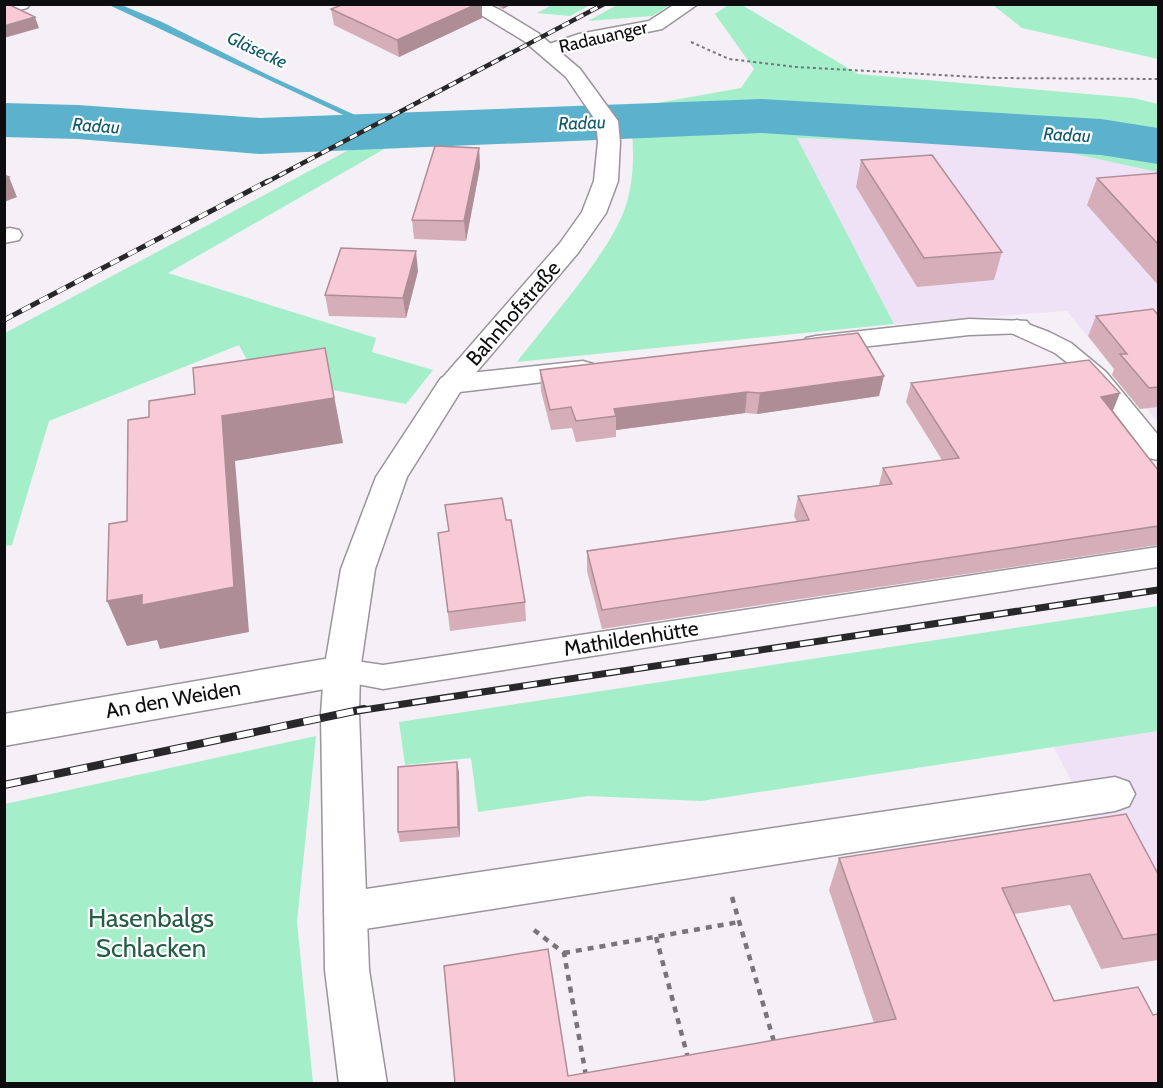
<svg xmlns="http://www.w3.org/2000/svg" width="1163" height="1088" viewBox="0 0 1163 1088" font-family="Cabin,sans-serif">
<style>
.commercial{fill:#f0e2f6}
.green{fill:#a4efca}
.lines{fill:none;stroke-linecap:round;stroke-linejoin:round}
.stream{fill:#5cb2cd;fill-rule:evenodd}
.river{fill:#5cb2cd;fill-rule:evenodd}
.lane-casing{stroke:#99959a;stroke-width:3}
.street-casing{stroke:#99959a;stroke-width:3}
.secondary-casing{stroke:#99959a;stroke-width:3}
.path-far1{stroke:#777578;stroke-width:2;stroke-dasharray:3 3;stroke-linecap:butt}
.path{stroke:#777578;stroke-width:4.5;stroke-dasharray:6 6;stroke-linecap:butt}
.lane{fill:#fff;fill-rule:evenodd}
.street{fill:#fff;fill-rule:evenodd}
.secondary{fill:#fff;fill-rule:evenodd}
.rail-far3-casing{stroke:#282729;stroke-width:4.5}
.rail-far2-casing{stroke:#282729;stroke-width:5}
.rail-far1-casing{stroke:#282729;stroke-width:7}
.rail-casing{stroke:#282729;stroke-width:8}
.rail-far3{stroke:#fff;stroke-width:3;stroke-dasharray:8;stroke-linecap:butt}
.rail-far2{stroke:#fff;stroke-width:4;stroke-dasharray:10;stroke-linecap:butt}
.rail-far1{stroke:#fff;stroke-width:4.5;stroke-dasharray:14;stroke-linecap:butt}
.rail{stroke:#fff;stroke-width:6;stroke-dasharray:17;stroke-linecap:butt}
.wall{fill:#d5aeb9}
.shaded-wall{fill:#ae8d96}
.building{fill:#f8cad7;stroke:#ae8d96;stroke-width:1.5}
.labels{text-anchor:middle;dominant-baseline:central;stroke-width:4.5;stroke-linejoin:round;paint-order:stroke}
.far-street-label{font-size:18px;fill:#0d0c0e;stroke:#fff}
.far-water-label{font-size:18px;font-style:italic;fill:#11596c;stroke:#fff}
.street-label{font-size:21px;fill:#0d0c0e;stroke:#fff}
.near-park-label{font-size:26px;fill:#245d44;stroke:#fff}
</style>
<rect width="100%" height="100%" fill="#f4f0f5"/>
<path class="commercial" d="M796,138L1042,147L1158,172V422L1067,311L894,324Z
M1158,731V947L1053,746Z"/>
<path class="green" d="M552,5V4L590,5L570,16L537,13Z
M617,5V4L670,5L652,16L588,21Z
M728,5H742L858,74L1133,98L1158,104V172L1042,147L797,138L894,324L517,362C547,322 610,253 625,208C636,176 634,141 629,108L741,88L754,69L715,14Z
M993,5H1158V59L1022,28Z
M407,136L168,273L376,338L372,352L433,370L406,404L255,375L239,345L49,421L12,545L5,546V333L373,137Z
M1158,606V731L701,801L588,796L478,812L471,758L405,765L399,722Z
M316,736L297,922L313,1083H5V804Z"/>
<g class="lines">
<path class="stream" d="M107,4H119L162,22L268,75L392,132L384,134Z"/>
<path class="river" d="M762,99L1101,119L1158,128V164L1101,155L762,133L260,154L78,139L4,137V103L78,105L260,118Z"/>
<g class="lane-casing">
<path id="lane" d="M1017,320L1049,332L1071,343L1106,372L1158,435V460L1149,458L1105,400L1073,367L1055,353L1009,332L1006,327L1009,322Z
M1158,547V567L383,689L331,679L327,671L331,663L342,659L383,665Z"/>
</g>
<g class="street-casing">
<path id="street" d="M4,4H30L27,8L4,14Z
M675,4H698L662,29L584,45L547,57L537,51L540,47L579,34L649,21Z
M10,228L19,230L22,235L19,240L4,243V229Z
M969,319L1027,321L1031,327L1027,333L969,335L816,352L806,350L802,344L806,338L816,336Z
M583,361L593,364L597,370L593,376L451,393L441,390L437,384L441,378L451,375Z
M342,656L355,661L360,671L355,681L342,686L4,746V714Z
M1115,777L1129,782L1135,794L1129,806L1115,811L346,932L331,926L324,912L331,898L346,892Z"/>
</g>
<g class="secondary-casing">
<path id="secondary" d="M463,4H488L502,11L538,33L580,69L618,121L620,142L618,181L606,213L578,253L462,389L407,477L375,569L360,671L359,714L369,970L387,1084H339L325,970L321,714L324,671L341,569L376,477L437,384L560,243L582,212L594,181L598,142L596,121L566,77L524,41Z"/>
</g>
<path class="path-far1" d="M691,42L729,59L796,67L995,78L1158,79"/>
<path class="path" d="M732,897L775,1045
M534,930L564,953L586,1076
M656,937L688,1058
M564,953L739,922"/>
<use href="#lane" class="lane"/>
<use href="#street" class="street"/>
<use href="#secondary" class="secondary"/>
<g class="rail-far3-casing">
<path id="rail-far3" d="M265,183L604,4"/>
</g>
<g class="rail-far2-casing">
<path id="rail-far2" d="M4,320L268,181"/>
</g>
<g class="rail-far1-casing">
<path id="rail-far1" d="M357,711L1158,590"/>
</g>
<g class="rail-casing">
<path id="rail" d="M4,785L364,709"/>
</g>
<use href="#rail-far3" class="rail-far3"/>
<use href="#rail-far2" class="rail-far2"/>
<use href="#rail-far1" class="rail-far1"/>
<use href="#rail" class="rail"/>
</g>
<path class="wall" d="M494,4H512L503,9Z
M331,9L482,18L399,57L334,25Z
M479,148L480,167L466,241L414,239L412,220Z
M861,160L1002,252L994,280L917,287L856,187Z
M1158,173V285L1087,205L1097,178Z
M418,271L406,318L329,316L325,295Z
M1158,315V407L1140,409L1112,375L1114,369L1088,336L1096,316Z
M540,370L879,396L757,414L745,413L616,430V437L576,442L572,428L551,430L541,391Z
M911,383L1112,411L1158,470V546V545L602,629L587,571V551L797,522L794,516L798,496L879,485L883,468L942,460L906,402Z
M506,520L525,602L526,621L450,631L438,533Z
M457,762L459,773L460,837L400,842L398,832Z
M839,858L1158,874V960L1101,969L1070,905L1014,914L1054,1001L1153,1015L568,1076L874,1023L829,890Z"/>
<path class="shaded-wall" d="M477,4H482V18L399,57L397,40Z
M503,4H512L503,9Z
M35,17L39,28L4,38V26Z
M479,148L480,167L466,241L464,221Z
M9,177L17,197L4,202V179Z
M416,251L418,271L406,318L403,298Z
M325,348L343,443L235,461L249,632L160,649L157,640L127,646L107,601L222,416Z
M884,376L879,396L757,414L760,393Z
M747,392L745,413L616,430V416L614,409Z
M1120,393L1112,413L1101,397Z
M457,762L459,773L460,837L458,827Z"/>
<path class="building" d="M4,4H8L35,17L4,26Z
M344,4H477L397,40L331,9Z
M435,146L479,148L464,221L412,220Z
M932,155L1002,252L924,258L861,160Z
M1158,173V244L1097,178Z
M4,175L9,177L4,179Z
M341,248L416,251L403,298L325,295Z
M1153,309L1158,315V387L1149,388L1120,354H1127L1096,316Z
M858,333L884,376L760,393L747,392L614,409L616,416L576,421L571,407L550,410L540,370Z
M325,348L334,398L222,416L234,587L142,605V595L107,601L109,524L127,521L128,420L149,417V401L195,394L193,368Z
M1089,360L1120,393L1101,397L1158,470V526L602,610L587,551L809,520L798,496L892,484L883,468L959,458L911,383Z
M502,498L506,520H511L525,602L448,612L438,533L449,531L445,505Z
M457,762L458,827L398,832V767Z
M1126,814L1158,874V934L1123,939L1090,874L1002,888L1054,1001L1138,987L1153,1015L1158,1014V1083H455L444,966L548,949L568,1076L896,1019L839,858Z"/>
<g class="labels">
<g class="far-street-label">
<text transform="translate(603 37) rotate(-13)">Radauanger</text>
</g>
<g class="far-water-label">
<text transform="translate(257 50) rotate(25)">Gläsecke</text>
<text transform="translate(582 123) rotate(-2)">Radau</text>
<text transform="translate(96 126) rotate(4)">Radau</text>
<text transform="translate(1067 135) rotate(3)">Radau</text>
</g>
<g class="street-label">
<text transform="translate(513 313) rotate(-49)">Bahnhofstraße</text>
<text transform="translate(631 638) rotate(-9)">Mathildenhütte</text>
<text transform="translate(173 699) rotate(-10)">An den Weiden</text>
</g>
<g class="near-park-label">
<text x="151" y="918">Hasenbalgs<tspan x="151" dy="30">Schlacken</tspan></text>
</g>
</g>
<rect width="1163" height="1088" fill="none" stroke="#0d0c0e" stroke-width="12"/>
</svg>
